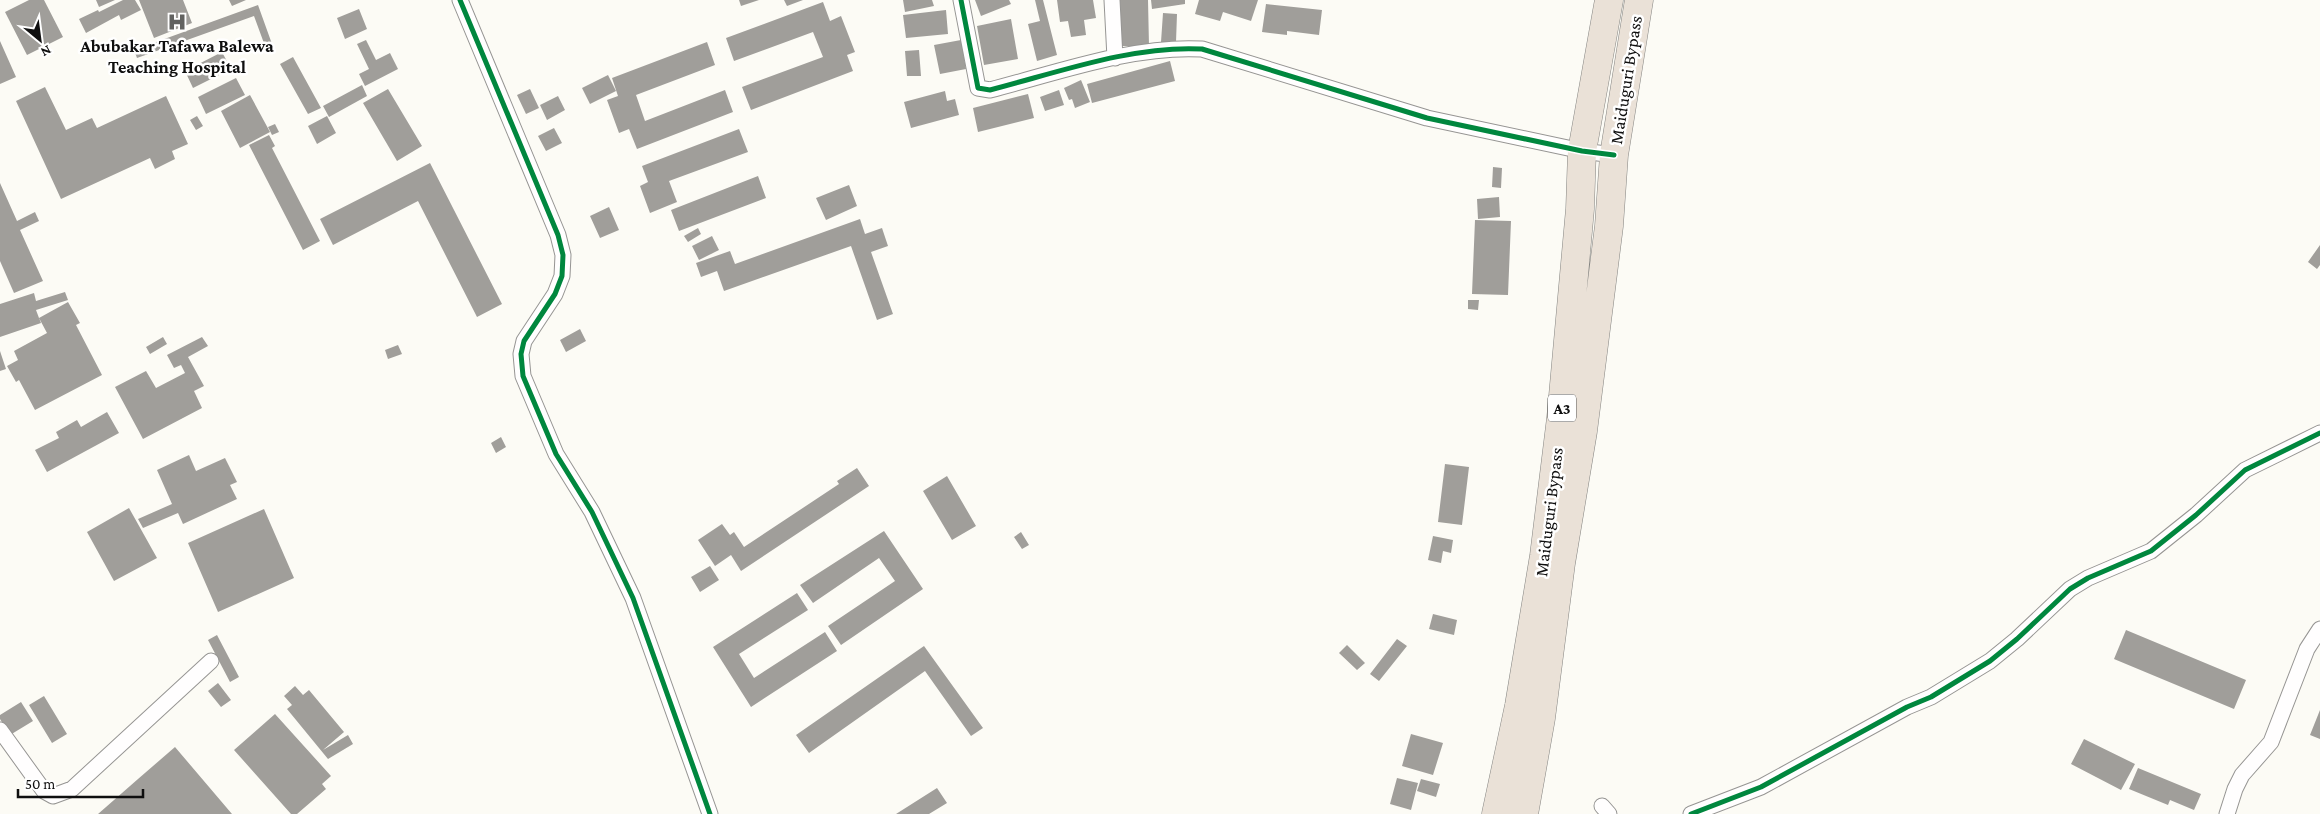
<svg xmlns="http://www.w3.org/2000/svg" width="2320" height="814" viewBox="0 0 2320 814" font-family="'Crimson Pro',serif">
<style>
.building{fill:#a09e9a}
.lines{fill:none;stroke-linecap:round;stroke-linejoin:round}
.street-casing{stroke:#969593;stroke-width:17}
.highway-casing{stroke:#838380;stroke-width:29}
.street{stroke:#fffefe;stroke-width:15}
.highway{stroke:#eae1d7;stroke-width:28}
.cycleway-casing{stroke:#fff;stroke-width:8}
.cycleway{stroke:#00873e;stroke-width:5}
.labels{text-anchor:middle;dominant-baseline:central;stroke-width:5;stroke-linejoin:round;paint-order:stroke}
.shield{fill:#fff;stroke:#575757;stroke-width:1}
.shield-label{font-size:16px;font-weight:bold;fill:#0f0f0f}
.poi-label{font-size:18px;font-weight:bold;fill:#0f0f0f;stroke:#fff}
.street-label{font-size:18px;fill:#0f0f0f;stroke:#fff}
</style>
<rect width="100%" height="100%" fill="#fcfbf5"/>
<path class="building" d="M29,0H44L63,37L27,55L5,12Z
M96,0H115L99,7Z
M123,0H135L141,10L121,20L119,15L86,33L79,19L98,10L99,12Z
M139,0H183L192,23L154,38Z
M229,0H246L232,6Z
M739,0H759L741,6Z
M784,0H803L787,6Z
M903,0H932L934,6L905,12Z
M975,0H1009L1011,4L981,16Z
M1035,0H1043L1057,55L1037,61L1028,24L1040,21Z
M1057,0H1093L1096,18L1084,20L1086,35L1071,37L1068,21L1060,22Z
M1120,0H1148L1149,46H1121Z
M1151,0H1185V4L1152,9Z
M1199,0H1258L1251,21L1223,12L1220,21L1195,14Z
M823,2L830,21L841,16L855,52L847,55L853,71L751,110L742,87L823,57L813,32L734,61L726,38Z
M1266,4L1322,10L1319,35L1287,31V35L1262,32Z
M258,5L272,44L265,46L254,16L137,58L134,50Z
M359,9L367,29L345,39L337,18Z
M946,10L948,34L906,38L903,15Z
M1163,13L1177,14L1176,42H1161Z
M1011,19L1018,59L984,65L977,26Z
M366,40L376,60L390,53L398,69L365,86L359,74L369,69L357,44Z
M961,40L966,69L940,74L934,45Z
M0,41L16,77L0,84Z
M707,42L715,65L636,95L645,121L725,90L733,112L637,149L629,129L619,133L607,100L618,96L612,78Z
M919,50L921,76H907L905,51Z
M222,52L231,69L193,88L185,71Z
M293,57L321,108L308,114L280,64Z
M1170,61L1175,81L1092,103L1087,84Z
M608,75L616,91L590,104L582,88Z
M236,78L245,95L206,114L198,97Z
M1081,80L1090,102L1075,108L1072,99L1069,100L1064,88Z
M362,85L367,96L329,117L323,106Z
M45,87L66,130L92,118L97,128L166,96L188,144L172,151L175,159L155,169L150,158L61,199L16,101Z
M388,89L422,146L397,161L363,103Z
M530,89L539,108L526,114L517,95Z
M1059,90L1064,105L1045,111L1040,97Z
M945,91L947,101L955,99L959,115L911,128L904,102Z
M1028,94L1034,118L978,132L973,108Z
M250,95L270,132L240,148L221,111Z
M558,96L565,110L547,120L540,105Z
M197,116L203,126L196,130L190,120Z
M327,116L336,133L317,144L308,126Z
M275,124L279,132L272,135L268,127Z
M554,128L562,143L546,151L538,136Z
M739,129L748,152L669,181L677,202L650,213L640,186L648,182L642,166Z
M269,135L275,146L272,148L320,241L303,250L249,145Z
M430,163L502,304L477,317L418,201L333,245L320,219Z
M1493,167L1502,168L1501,188L1492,187Z
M758,176L766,198L679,231L671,210Z
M0,183L17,221L35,212L39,221L20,230L43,281L14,293L0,261Z
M849,185L857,206L826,220L816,198Z
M1499,197L1500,217L1478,219L1477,199Z
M609,207L619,230L600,238L590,216Z
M860,219L865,234L882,228L888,246L871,252L893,314L877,320L851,246L724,291L717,271L701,277L696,263L730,251L735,264Z
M1475,220L1511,221L1508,295L1472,294Z
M698,228L701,234L688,242L684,236Z
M712,236L719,250L699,260L692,246Z
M2320,245V265L2317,269L2308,262Z
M65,292L68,300L36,310L39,318L68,302L80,323L76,325L102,375L35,410L19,380L16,382L7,366L18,360L14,351L47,333L39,318L41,323L0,337V304L34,293L36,301Z
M1468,300H1479L1478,310L1468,309Z
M580,329L586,341L566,352L560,340Z
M163,337L167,344L150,354L146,347Z
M202,337L208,346L188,357L204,386L194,391L202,408L143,439L115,387L146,371L156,388L185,373L181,365L174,368L167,355Z
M398,345L402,354L388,359L385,350Z
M0,351L6,369L0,371Z
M107,412L119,433L47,472L35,450L59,438L56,432L77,420L81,427Z
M501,437L506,447L496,453L491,443Z
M189,455L196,471L225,458L237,482L230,485L237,499L183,524L178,513L143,528L138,519L172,504L157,470Z
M1445,464L1469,467L1462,525L1438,522Z
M857,468L869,486L741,571L731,555L715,566L698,540L722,524L730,535L734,532L744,547L839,484L837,481Z
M947,476L976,526L952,540L923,491Z
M129,508L157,558L114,581L87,532Z
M264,509L294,578L218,612L188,543Z
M884,531L923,589L841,645L828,626L895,581L879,558L813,603L800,585Z
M1021,532L1029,545L1022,549L1014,537Z
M1433,536L1453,540L1451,553L1443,551L1441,563L1428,560Z
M710,566L719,580L700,592L691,577Z
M797,593L808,610L739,654L754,678L825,632L837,651L751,707L713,647Z
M1433,614L1457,620L1454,635L1429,629Z
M2126,630L2246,680L2234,709L2114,659Z
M217,635L239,677L230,682L208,640Z
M1397,639L1407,646L1379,681L1370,674Z
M1347,645L1365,663L1357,670L1339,653Z
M924,646L983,728L971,736L925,671L809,753L796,735Z
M218,683L231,700L221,707L208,691Z
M295,686L303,695L309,690L344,732L323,750L348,735L353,744L328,759L287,709L292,705L284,696Z
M44,696L67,734L52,743L29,705Z
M21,702L33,721L10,735L0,719V715Z
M2320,710V739L2310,735Z
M275,714L331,776L322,784L326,789L297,814H291L234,750Z
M1411,734L1443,743L1433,775L1402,766Z
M2084,739L2135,764L2121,790L2071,764Z
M175,747L232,814H98L138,779Z
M2138,768L2201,794L2194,810L2170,800L2168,805L2129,789Z
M1397,778L1418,783L1411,810L1390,804Z
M1421,779L1440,784L1436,797L1417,791Z
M937,788L947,803L929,814H896Z"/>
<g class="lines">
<g class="street-casing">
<path id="street" d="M460,0L558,235L563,255L562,276L555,294L524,341L521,354L523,376L556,454L592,512L633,598L710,814
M961,0L978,88L990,90C1056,73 1133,45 1202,49L1427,118L1582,151L1614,155
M1112,0L1115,58
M0,730L44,791L53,796L72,789L211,661
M1602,806L1609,814
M1691,814L1761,787L1907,707L1931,697L1990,661L2017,639L2070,589L2088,578L2151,551L2196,515L2245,470L2320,433
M2227,814L2235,789L2242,775L2271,742L2307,649L2320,629"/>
</g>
<g class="highway-casing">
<path id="highway" d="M1496,814L1519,706L1544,556L1561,418L1580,209L1582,151L1609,0
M1524,814L1541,718L1561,563L1583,431L1609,226L1614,155L1639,0"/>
</g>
<use href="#street" class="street"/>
<use href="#highway" class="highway"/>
<g class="cycleway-casing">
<path id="cycleway" d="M460,0L558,235L563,255L562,276L555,294L524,341L521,354L523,376L556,454L592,512L633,598L710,814
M961,0L978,88L990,90C1056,73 1133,45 1202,49L1427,118L1582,151L1614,155
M1691,814L1761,787L1907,707L1931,697L1990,661L2017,639L2070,589L2088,578L2151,551L2196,515L2245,470L2320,433"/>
</g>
<use href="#cycleway" class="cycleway"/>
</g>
<defs>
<g id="hospital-bare" transform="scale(1.5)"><path d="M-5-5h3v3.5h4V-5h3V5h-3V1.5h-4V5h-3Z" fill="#626260" stroke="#fff" stroke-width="2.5" paint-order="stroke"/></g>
</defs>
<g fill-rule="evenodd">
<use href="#hospital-bare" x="177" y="22"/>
</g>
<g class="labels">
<rect class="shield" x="1548" y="394.5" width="28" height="27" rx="4"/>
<g class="shield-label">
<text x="1562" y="408">A3</text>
</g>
<g class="poi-label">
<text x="177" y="46">Abubakar Tafawa Balewa<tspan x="177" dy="21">Teaching Hospital</tspan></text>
</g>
<g class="street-label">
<text transform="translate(1626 80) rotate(-81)">Maiduguri Bypass</text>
<text transform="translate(1549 512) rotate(-83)">Maiduguri Bypass</text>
</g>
</g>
<g transform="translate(40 40) rotate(151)" stroke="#ffffff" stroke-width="4" paint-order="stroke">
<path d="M0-4L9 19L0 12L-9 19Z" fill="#0f0f0f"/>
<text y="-8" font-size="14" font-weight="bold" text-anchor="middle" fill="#0f0f0f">N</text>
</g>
<path d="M18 789v8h125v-8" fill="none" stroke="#0f0f0f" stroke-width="2.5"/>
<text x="25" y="789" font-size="15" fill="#0f0f0f" stroke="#ffffff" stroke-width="4" paint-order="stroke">50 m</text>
</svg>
